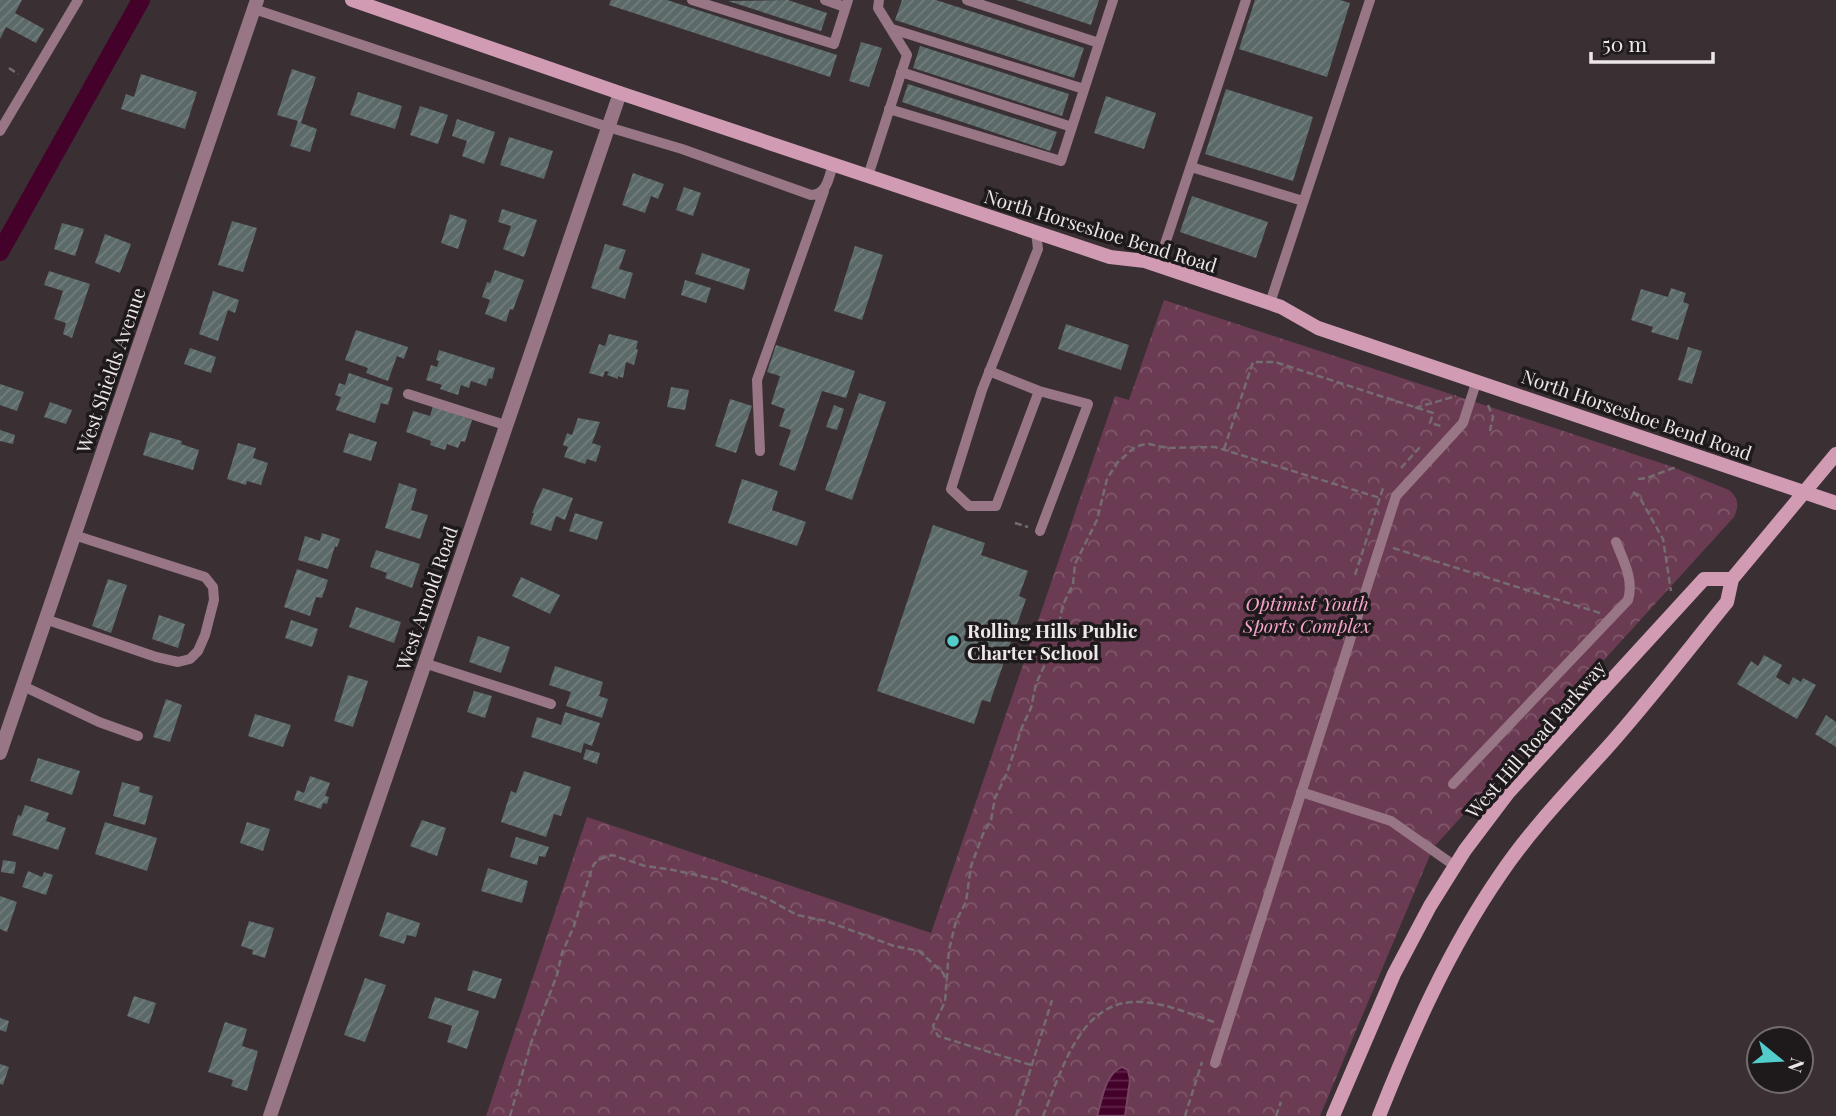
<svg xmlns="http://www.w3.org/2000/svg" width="1836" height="1116" viewBox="0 0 1836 1116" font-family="'Playfair Display',serif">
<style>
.park{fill:url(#park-crowns)}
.water{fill:url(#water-rules);stroke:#774663;stroke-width:2}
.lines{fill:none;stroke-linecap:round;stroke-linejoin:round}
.canal{stroke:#44012a;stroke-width:18}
.building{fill:url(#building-hatch)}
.path{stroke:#756c6f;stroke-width:2.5;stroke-dasharray:7 3.5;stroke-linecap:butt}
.lane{stroke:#987685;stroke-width:10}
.street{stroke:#987685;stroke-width:14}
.secondary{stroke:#d19bb4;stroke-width:14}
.poi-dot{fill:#53cdcb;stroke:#1e191b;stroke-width:2.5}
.labels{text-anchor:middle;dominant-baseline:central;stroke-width:7;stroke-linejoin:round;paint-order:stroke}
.street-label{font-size:19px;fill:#ede6e9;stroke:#1e191b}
.park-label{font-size:19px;font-style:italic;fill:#f6a4cb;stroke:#1e191b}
.poi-label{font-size:19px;font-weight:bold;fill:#ede6e9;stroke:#1e191b;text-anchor:start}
</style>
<defs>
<pattern id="park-crowns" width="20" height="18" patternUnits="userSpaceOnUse" patternTransform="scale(1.75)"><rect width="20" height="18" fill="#6a3b52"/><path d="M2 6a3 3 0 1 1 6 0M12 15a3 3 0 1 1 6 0" fill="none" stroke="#80576b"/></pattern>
<pattern id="water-rules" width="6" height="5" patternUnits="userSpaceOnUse" patternTransform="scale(1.75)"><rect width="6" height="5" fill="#44012a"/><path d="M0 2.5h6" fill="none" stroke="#5f2649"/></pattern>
<pattern id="building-hatch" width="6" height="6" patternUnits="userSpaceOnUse" patternTransform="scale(1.75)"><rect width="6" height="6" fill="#5b6968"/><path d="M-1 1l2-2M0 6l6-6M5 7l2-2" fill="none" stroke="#737e7e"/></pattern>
</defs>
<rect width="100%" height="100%" fill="#3a3034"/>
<path class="park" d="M1164,300L1670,466L1729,490C1739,499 1739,506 1734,517L1433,848L1320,1116H486L587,817L931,933L1115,396L1129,400Z"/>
<path class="water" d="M1122,1067L1128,1070L1130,1080L1125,1116H1097C1102,1100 1105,1073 1122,1067Z"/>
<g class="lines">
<path class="canal" d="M0,252L141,0"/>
</g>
<path class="building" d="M0,0H22L15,13L44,29L36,43L6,27L0,39Z
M611,0H667L837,55L830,77L609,5Z
M788,0L827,13L821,31L728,1Z
M902,0H936L1084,48L1074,78L895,20Z
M1016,0H1099L1091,25Z
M1255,0H1340L1350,3L1327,77L1239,49Z
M861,42L882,48L869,87L849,81Z
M920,46L1069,94L1062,116L913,68Z
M292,69L316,77L301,123L317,129L310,152L290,146L298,121L277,115Z
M141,74L197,92L185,129L121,109L126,94L134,97Z
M908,84L1057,132L1050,151L902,102Z
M1226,89L1313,117L1293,181L1205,154Z
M358,92L402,106L395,129L350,115Z
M1106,96L1156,113L1144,149L1094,133Z
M420,106L448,115L438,144L410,135Z
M457,119L495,132L484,164L462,156L467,141L452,136Z
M509,137L553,151L544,179L500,165Z
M633,173L664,184L658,199L651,196L645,213L622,205Z
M684,187L701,193L693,216L676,210Z
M1192,196L1268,222L1256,258L1180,232Z
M502,209L537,220L524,257L503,249L511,226L498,222Z
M450,214L467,220L458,249L441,243Z
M232,221L257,228L243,272L218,265Z
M62,223L84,229L75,256L54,249Z
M105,234L131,244L120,273L95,263Z
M605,244L626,250L619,269L633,273L625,299L591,288Z
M855,246L883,255L862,320L834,311Z
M702,253L750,269L744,290L695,274Z
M495,270L524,280L513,310L510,309L506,322L485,314L490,300L482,297L487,282L490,283Z
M49,271L90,284L72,338L63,334L66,323L54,319L63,291L44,285Z
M685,280L711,288L706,303L681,295Z
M1671,288L1686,293L1683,302L1689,304L1678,340L1651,332L1653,327L1631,320L1641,289L1668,297Z
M213,291L239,300L235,313L228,310L218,341L199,334Z
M1066,324L1129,345L1121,370L1058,349Z
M356,330L408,347L404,359L397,356L388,381L366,373L368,368L345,360Z
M609,334L638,341L636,349L638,350L634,365L626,362L623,378L618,376V379L607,375L609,372L605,371L603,377L589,373L599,344L605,346Z
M776,345L855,371L846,398L822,391L795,471L779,465L791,430L779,426L785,409L771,404L780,376L767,372Z
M1688,347L1702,351L1692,384L1678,380Z
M190,348L216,357L211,373L184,364Z
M439,350L495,368L492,379L489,378L486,386L471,381L469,388L461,385L458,395L440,389L442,385L426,380L431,365L437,367L439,361L436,360Z
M349,373L393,388L388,405L381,403L375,423L336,410L341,397L335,395L339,383L345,385Z
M0,384L24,392L17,411L0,405Z
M671,387L689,390L685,410L667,407Z
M859,393L886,402L852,500L825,490Z
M730,399L752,406L736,453L715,446Z
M50,402L72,410L66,424L44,417Z
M834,405L844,409L837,430L826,427Z
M433,406L472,420L465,442L461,441L458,448L447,444L445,450L430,445L431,441L406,432L413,411L430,416Z
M578,418L600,422L592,443L601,446L596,462L587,459L585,464L564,457L568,447L563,445L567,433L572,435Z
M0,430L15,435L13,444L0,441Z
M150,432L182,441L181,444L199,450L193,470L143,455Z
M349,433L377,442L371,461L343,452Z
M238,443L256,448L253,458L268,463L261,485L247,481L246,485L227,479Z
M742,479L778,491L772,510L806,522L797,546L728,523Z
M399,483L417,489L411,510L428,515L420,539L385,528Z
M543,488L573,498L565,520L556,516L551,531L530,524L534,513H532Z
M575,513L603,522L597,540L569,531Z
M933,525L985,543L981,555L1028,571L1019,596L1026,599L990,702L982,700L974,724L877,691Z
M322,533L340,539L337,547L335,546L328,569L298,560L305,536L320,541Z
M376,550L420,564L412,588L385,578L387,573L370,567Z
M297,569L328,580L322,598L316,597L310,616L284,607Z
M521,577L560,595L550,614L512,596Z
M108,579L127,585L111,633L92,626Z
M356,607L401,622L394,643L349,627Z
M159,615L185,624L178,648L152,639Z
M291,620L318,629L312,647L285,638Z
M478,636L510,647L501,673L469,662Z
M1764,655L1782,665L1776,677L1789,685L1793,677L1801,682L1803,678L1816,685L1797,719L1737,684L1751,661L1758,666Z
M555,666L603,682L599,696L608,699L602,718L566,706L571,692L549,685Z
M348,675L368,681L353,727L334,721Z
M474,691L492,696L485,718L467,712Z
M166,699L182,705L170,742L153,737Z
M565,712L600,723L592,746L584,743L581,753L531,737L537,717L561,725Z
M255,714L291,725L283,747L248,736Z
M1826,715L1836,722V747L1815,734Z
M586,749L600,753L597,764L583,759Z
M38,758L80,771L72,795L30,781Z
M524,771L571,787L561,816L554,814L546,837L501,822L511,791L516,793Z
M310,776L330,783L325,796L329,797L327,804L323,803L321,809L294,800L297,790L304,793Z
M122,782L140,787L139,792L153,796L145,825L113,816Z
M25,805L49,813L46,821L66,828L58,850L12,835L18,815L21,816Z
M422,820L446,828L437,856L410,846Z
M105,822L157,838L147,871L95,854Z
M247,822L270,829L263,851L240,843Z
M516,837L549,847L545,857L539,856L537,865L510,857Z
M3,860L16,862L14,874L1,872Z
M488,868L528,881L522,903L481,891Z
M28,871L42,877L44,872L53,875L46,895L22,887Z
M0,896L17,902L7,932L0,929Z
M387,912L420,923L416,937L407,935L404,944L379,936Z
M249,921L274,928L265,958L252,954L253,950L241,946Z
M473,970L502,979L495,999L467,990Z
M365,978L386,985L365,1042L344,1035Z
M134,996L156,1003L149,1024L127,1016Z
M435,997L479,1011L467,1049L447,1042L452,1026L428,1018Z
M0,1018L9,1021L6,1032L0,1030Z
M225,1022L247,1029L242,1046L258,1051L247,1091L231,1086L233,1080L208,1072Z
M0,1064L9,1067L3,1085L0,1084Z"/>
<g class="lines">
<path class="path" d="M9,68L18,74
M1488,405L1493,417L1490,431
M1415,408L1456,396
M1224,449L1253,362H1275L1433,413L1430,423L1441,426
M1401,468L1420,447
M1638,479L1647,478L1676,467
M1633,492L1640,498L1663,539L1671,591
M1015,523L1028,527
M1393,548L1600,613
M1355,575L1384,485
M1031,1065L938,1036L933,1026L945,1002L949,950L956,921L966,902L971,866L983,834L991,820L995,798L1007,773L1022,727L1031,708L1036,684L1045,664L1047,644L1059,624L1063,605L1073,584L1075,564L1097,520L1107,479L1117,463L1134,448L1141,445L1149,444L1167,448L1215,447L1380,498
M510,1116L531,1043L557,975L562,953L574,926L591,871L594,864L600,859L612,855L645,866L673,870L720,880L768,899L797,915L826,921L894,946L919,951L943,973L947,982
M1016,1116L1052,1000
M1043,1116C1062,1071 1080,998 1141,1002C1166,1003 1190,1014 1214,1022
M1185,1116L1202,1062
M1276,1116L1281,1102"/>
<path class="lane" d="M692,0L834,44L848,0
M825,0L845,7
M967,0L1099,43
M254,9L608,127L682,149L811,195C827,195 829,177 833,164
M892,29L1084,89
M901,72L1072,127
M889,109L1061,161L1113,0
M0,131L78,0
M1191,167L1303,201
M868,176L907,55L878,8L879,0
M1036,232L1038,249L982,390L951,489L969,506H996L1039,391
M1158,265L1246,0
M1270,303L1370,0
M989,371L1039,391L1088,404L1040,531
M408,394L505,425
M760,451L757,380L824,191
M45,619L156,657L178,662L190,659L198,651L205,635L214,600L213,587L205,577L74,535
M424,663L551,704
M23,686L99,722L138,736
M1453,784L1628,600C1634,580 1624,562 1616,542
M1301,792L1391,821L1455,866
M1215,1063L1396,496L1463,423L1477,380"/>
<path class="street" d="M0,753L257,0
M270,1116L620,93"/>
<path class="secondary" d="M352,0L620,93L1110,257L1145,261L1281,307L1318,328L1836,503
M1333,1116L1394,974L1430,906L1465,850L1508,793L1704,579H1732
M1379,1116C1412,1033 1449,949 1500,875C1531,829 1569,790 1606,749C1648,702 1687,651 1727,602L1732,579L1836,454"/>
</g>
<circle class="poi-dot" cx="953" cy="641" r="7"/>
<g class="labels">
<g class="street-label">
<text transform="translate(1101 230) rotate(17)">North Horseshoe Bend Road</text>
<text transform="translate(110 370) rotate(-71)">West Shields Avenue</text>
<text transform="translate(1637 414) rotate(19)">North Horseshoe Bend Road</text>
<text transform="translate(426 598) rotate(-71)">West Arnold Road</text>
<text transform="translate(1535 739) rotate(-49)">West Hill Road Parkway</text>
</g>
<g class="park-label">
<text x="1307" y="603">Optimist Youth<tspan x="1307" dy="22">Sports Complex</tspan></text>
</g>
<g class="poi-label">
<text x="967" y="630">Rolling Hills Public<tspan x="967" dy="22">Charter School</tspan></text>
</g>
</g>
<g transform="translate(1780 1060) rotate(108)"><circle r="33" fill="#1e191b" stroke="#716b6d" stroke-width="2"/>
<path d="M0-5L12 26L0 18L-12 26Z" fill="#53cdcb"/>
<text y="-10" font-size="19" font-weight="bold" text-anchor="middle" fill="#ede6e9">N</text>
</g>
<path d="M1591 52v10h122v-10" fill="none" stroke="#ede6e9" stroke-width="3.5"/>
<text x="1602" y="52" font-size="21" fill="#ede6e9" stroke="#1e191b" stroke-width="5" paint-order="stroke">50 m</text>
</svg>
